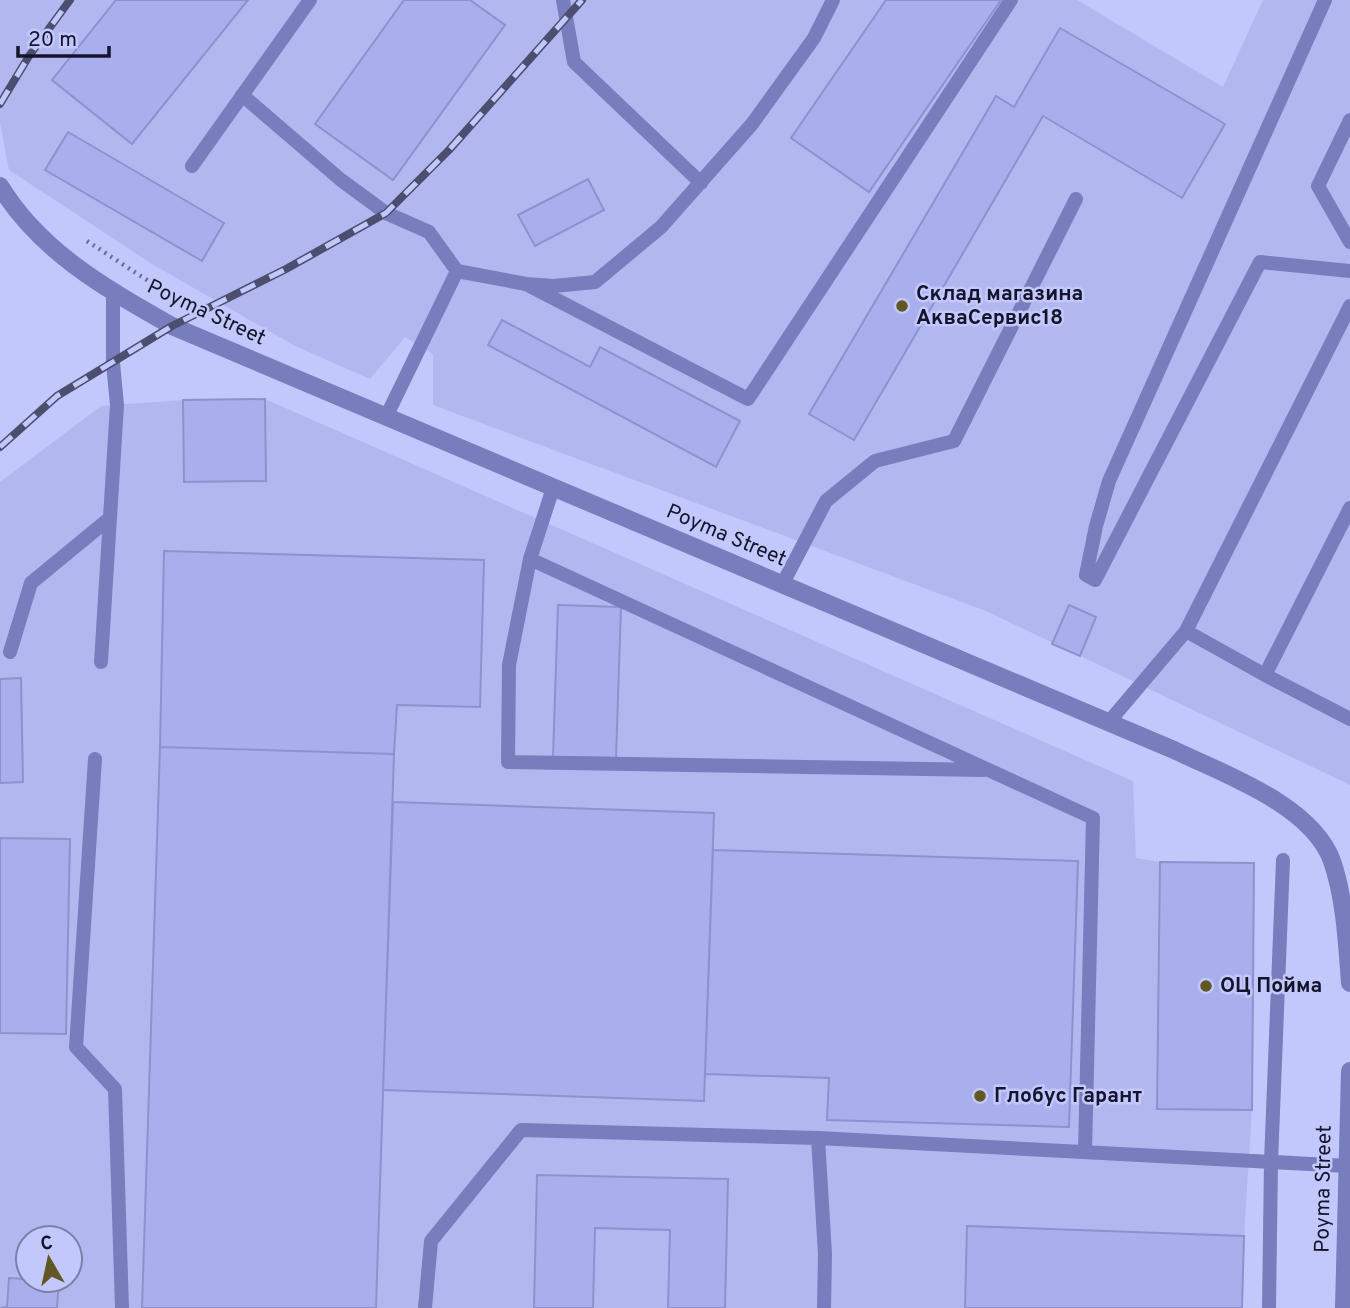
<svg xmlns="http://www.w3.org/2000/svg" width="1350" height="1308" viewBox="0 0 1350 1308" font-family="Overpass,sans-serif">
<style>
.built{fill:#b2b8ef;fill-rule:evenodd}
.building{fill:#a9afed;stroke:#8c92ce;stroke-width:2}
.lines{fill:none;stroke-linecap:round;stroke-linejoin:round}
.path{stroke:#6a6d92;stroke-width:4.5;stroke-dasharray:2 5;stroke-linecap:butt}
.service{stroke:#787dbd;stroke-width:14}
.tertiary{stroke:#787dbd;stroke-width:18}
.rail-casing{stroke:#4b4e6e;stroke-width:8}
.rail{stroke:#c2c8fb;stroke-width:5;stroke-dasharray:16;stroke-linecap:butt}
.poi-dot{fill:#605723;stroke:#c2c8fb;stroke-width:2.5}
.labels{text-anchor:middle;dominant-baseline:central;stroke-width:5;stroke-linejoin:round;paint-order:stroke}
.poi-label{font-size:21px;font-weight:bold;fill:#14152c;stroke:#c2c8fb;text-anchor:start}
.street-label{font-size:21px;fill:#14152c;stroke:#c2c8fb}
</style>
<rect width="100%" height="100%" fill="#c2c8fb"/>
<path class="built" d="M0,0H1077L1223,87L1263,0H1350V785L986,611L433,405V354L405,337L370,379L295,346L152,264L9,170L0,123Z
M265,399L1133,781L1136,858L1160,862L1254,863L1252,1110L1244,1236L968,1226L965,1308H0V482L101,406L183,400ZM28,1238H70V1280H28Z"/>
<path class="building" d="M116,0H248L132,144L52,80Z
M404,0H470L505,25L393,180L315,124Z
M886,0H1001L869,192L791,138Z
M1060,28L1225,124L1182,198L1043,116L854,440L809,414L996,96L1014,107Z
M68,132L224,223L202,261L45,170Z
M588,179L604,210L535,246L518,215Z
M502,320L590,367L600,347L740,421L716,467L488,345Z
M265,399L266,481L184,482L183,400Z
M164,551L484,560L480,707L397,705L394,754L160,747Z
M558,605L621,607L616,758L553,757Z
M1069,605L1096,617L1080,656L1052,644Z
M21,678L23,782L0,783V679Z
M160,747L394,754L376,1308H142Z
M393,802L714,813L704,1101L383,1090Z
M0,838L70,839L66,1034L0,1033Z
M713,850L1078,861L1069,1127L827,1120L829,1078L705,1074Z
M1160,862L1254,863L1252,1110L1157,1109Z
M537,1175L728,1179L725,1308H668L670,1230L595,1228L593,1308H534Z
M967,1226L1244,1236L1242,1308H965Z
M9,1278L59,1281L57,1308H0L7,1307Z"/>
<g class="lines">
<path class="path" d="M87,241L156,286L199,309"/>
<path class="service" d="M563,0L574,62L701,183
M1325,0L1109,481L1096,526L1086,575L1095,580L1260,262L1350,271
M242,95L341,180L386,213L429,232L457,271
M1350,120L1318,186L1350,242
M192,166L310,0
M526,284L748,399L1011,0
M386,417L457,271L526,284L554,286L595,282L661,227L752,124L814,38L833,0
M553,488L530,559L1093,818L1085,1152
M1350,508L1265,675L1350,719
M530,559L509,665L508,762L984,770
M782,585L826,501L875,461L954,441L1076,199
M1186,631L1265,675
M10,652L31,583L110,518
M101,662L117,405L113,363V293
M1108,723L1186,631L1350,306
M95,759L76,1047L115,1089L122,1308
M818,1138L825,1254L824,1308
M425,1308L431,1241L521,1130L818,1138L1348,1166
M1269,1308L1271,1162L1283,860"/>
<path class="tertiary" d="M0,186C40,252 107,289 172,326L1174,750C1224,774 1312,805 1332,861C1345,899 1347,943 1350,983
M1344,1308L1350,1071"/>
<g class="rail-casing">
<path id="rail" d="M0,104L29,56L70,0
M0,447L57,396L172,326L286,269L386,213L449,150L582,0"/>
</g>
<use href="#rail" class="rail"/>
</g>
<g class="poi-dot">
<circle cx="902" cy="306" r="7"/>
<circle cx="1206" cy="986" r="7"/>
<circle cx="980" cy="1096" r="7"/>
</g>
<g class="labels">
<g class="poi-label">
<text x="916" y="294">Склад магазина<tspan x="916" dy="24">АкваСервис18</tspan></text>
<text x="1220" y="986">ОЦ Пойма</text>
<text x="994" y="1096">Глобус Гарант</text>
</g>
<g class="street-label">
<text transform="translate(206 313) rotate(25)">Poyma Street</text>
<text transform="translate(726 536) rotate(23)">Poyma Street</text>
<text transform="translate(1324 1189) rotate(-89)">Poyma Street</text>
</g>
</g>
<g transform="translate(49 1259) rotate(351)"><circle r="33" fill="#c2c8fb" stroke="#7c80a8" stroke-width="2"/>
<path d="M0-5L12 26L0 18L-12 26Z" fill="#605723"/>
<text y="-10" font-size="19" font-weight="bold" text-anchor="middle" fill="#14152c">С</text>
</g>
<path d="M18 46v10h91v-10" fill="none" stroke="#14152c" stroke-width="3.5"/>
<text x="28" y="46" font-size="21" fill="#14152c" stroke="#c2c8fb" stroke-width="5" paint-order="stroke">20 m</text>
</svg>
